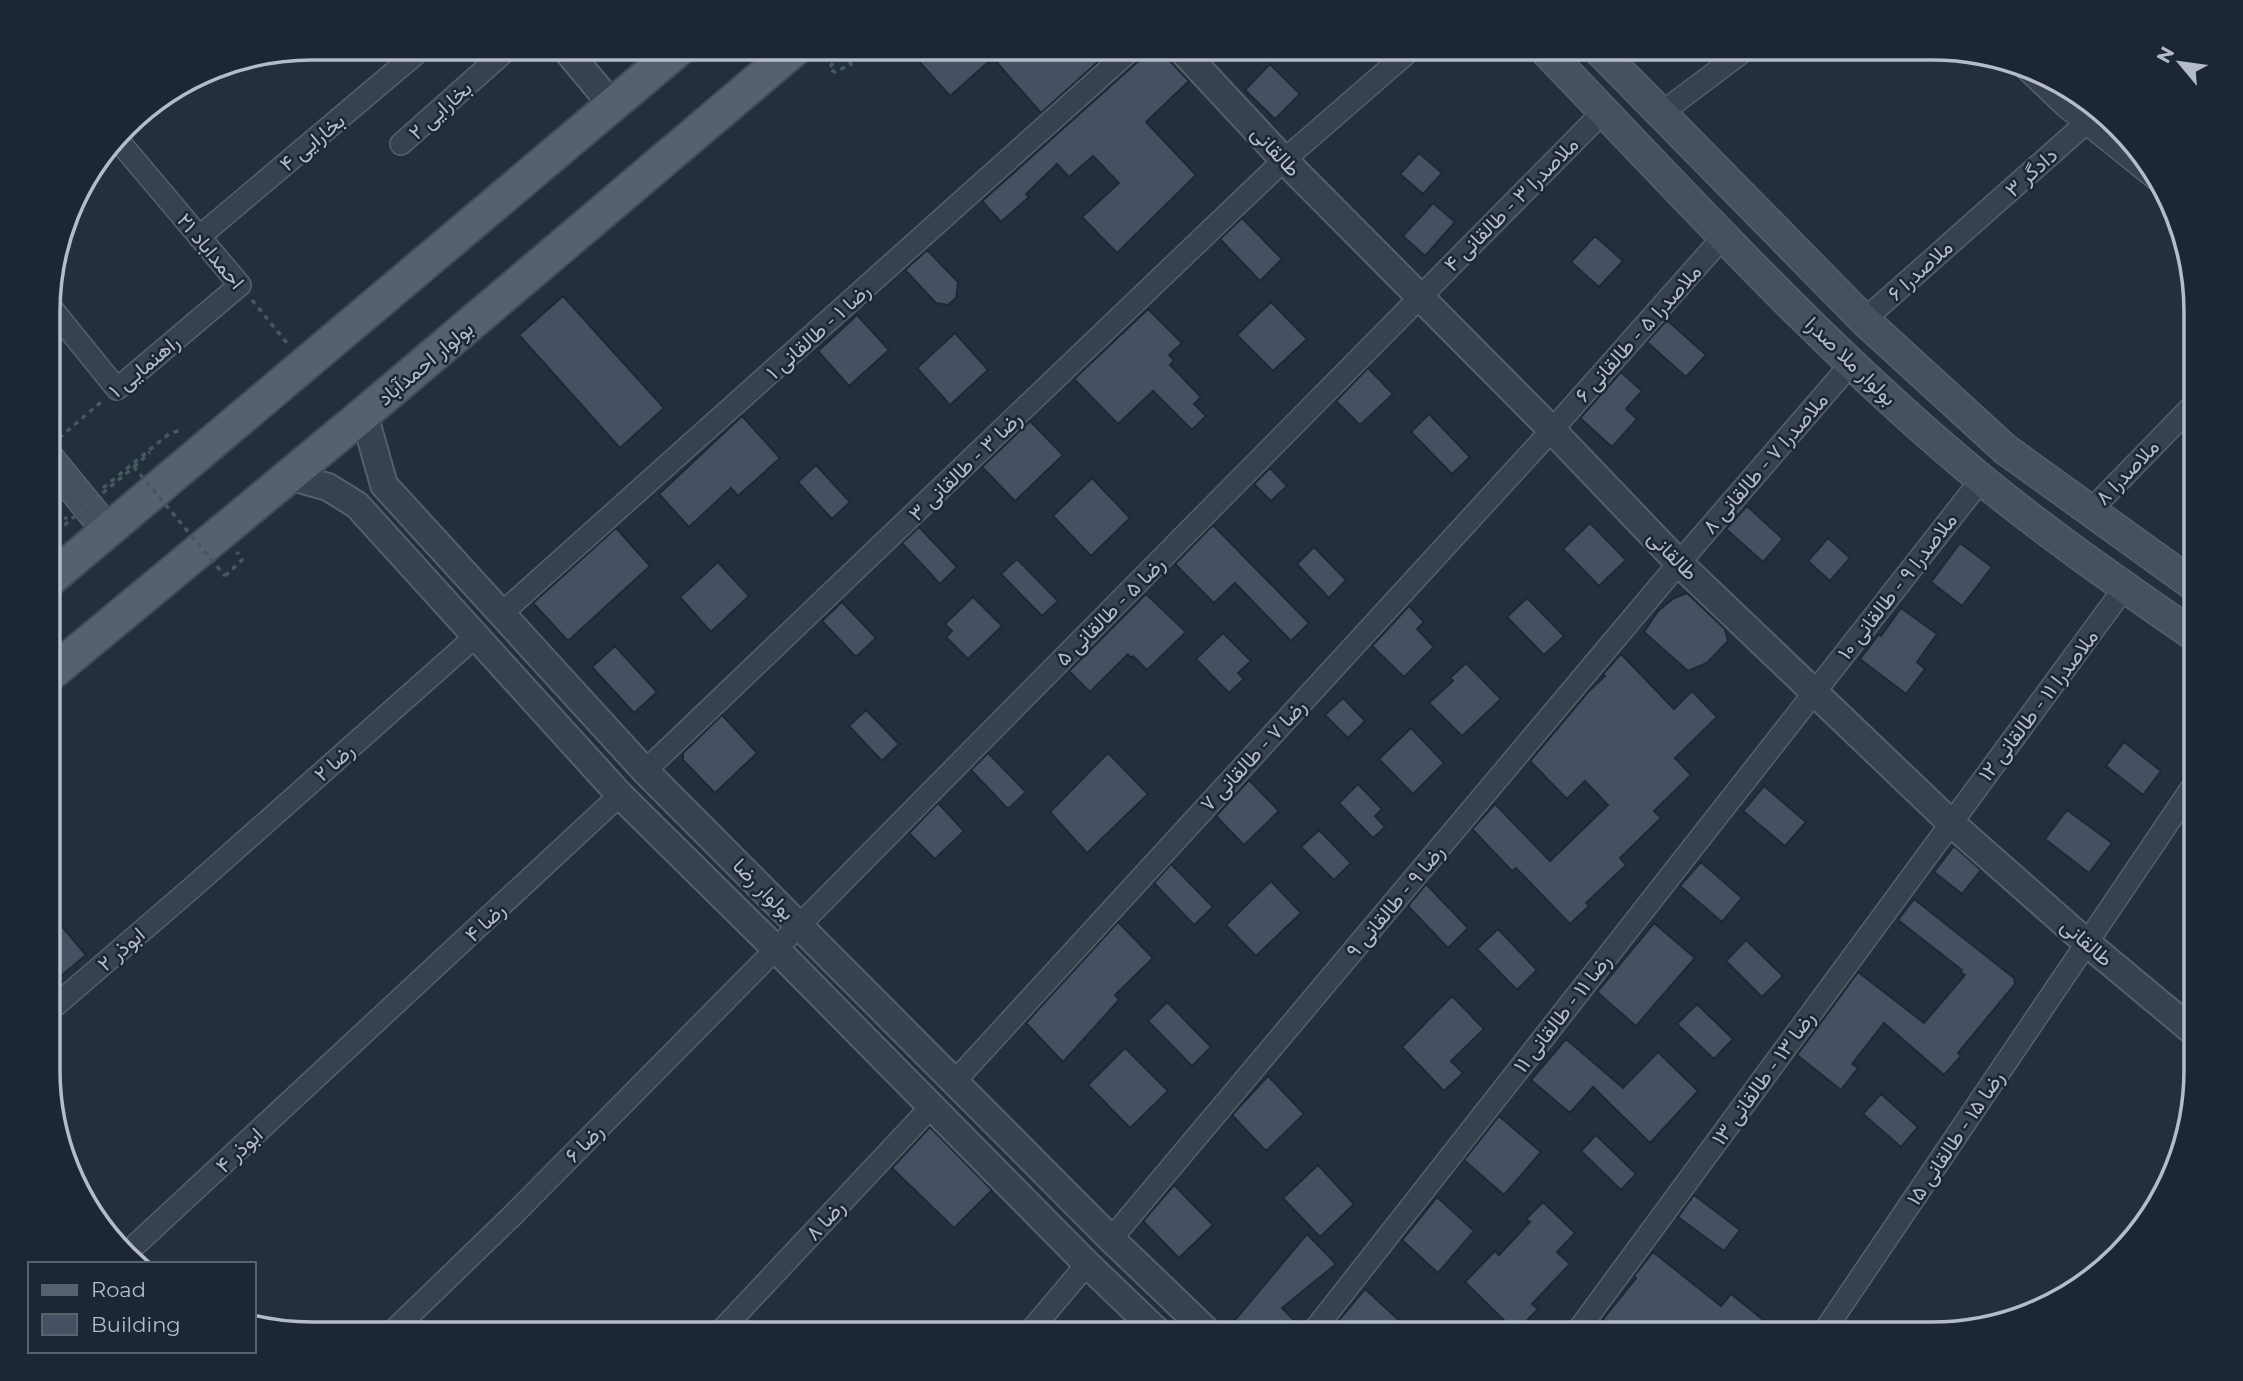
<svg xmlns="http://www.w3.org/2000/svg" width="2243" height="1381" viewBox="0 0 2243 1381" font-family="Montserrat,Vazirmatn,sans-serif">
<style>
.building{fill:#455162;stroke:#1f2835;stroke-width:2}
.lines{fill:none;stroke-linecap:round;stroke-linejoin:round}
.minor-casing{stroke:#565f6c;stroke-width:24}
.tertiary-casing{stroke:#565f6c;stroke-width:30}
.secondary-casing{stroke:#565f6c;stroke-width:33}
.primary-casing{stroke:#414a57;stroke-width:37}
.path{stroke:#44595c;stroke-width:3.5;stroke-dasharray:5 5;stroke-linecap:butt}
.minor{stroke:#38414e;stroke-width:21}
.tertiary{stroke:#38414e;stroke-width:26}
.secondary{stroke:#465061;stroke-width:30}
.primary{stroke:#56606e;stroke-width:33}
.path-bridge{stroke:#44595c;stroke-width:3.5;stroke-dasharray:5 5;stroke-linecap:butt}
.labels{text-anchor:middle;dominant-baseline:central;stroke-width:5;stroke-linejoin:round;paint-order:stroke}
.street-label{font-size:21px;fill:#b4bcc9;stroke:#1d2633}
.rim{fill:none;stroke:#b4bcc9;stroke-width:3.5}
</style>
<rect width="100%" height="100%" fill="#242f3e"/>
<path class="building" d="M906,47H1087L1099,61L1041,113L993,58L950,96Z
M1147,47H1164L1167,58L1189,81L1146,122L1196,175L1117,253L1082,217L1119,183L1093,156L1069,177L1057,164L1026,194L1029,197L1001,222L982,201L1143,57Z
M1270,64L1300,94L1275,119L1245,90Z
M1419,153L1442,173L1423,194L1400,174Z
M1433,203L1455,222L1425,256L1403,236Z
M1242,218L1282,259L1260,281L1220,239Z
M1595,236L1623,261L1599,287L1571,262Z
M927,250L958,282L956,298L948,305L936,303L905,270Z
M563,296L664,408L620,448L519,335Z
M1271,302L1307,339L1273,371L1237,335Z
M1148,309L1182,343L1169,355L1174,360L1170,365L1201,397L1194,404L1206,416L1192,430L1153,391L1118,424L1074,379Z
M857,315L889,350L849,386L818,351Z
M1667,320L1706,355L1686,377L1647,342Z
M955,333L988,370L950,405L917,368Z
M1368,368L1393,394L1360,425L1336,401Z
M1621,372L1642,391L1626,409L1637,419L1612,447L1580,418Z
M1429,414L1470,457L1452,474L1411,432Z
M742,416L780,458L738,496L731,488L689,527L659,494Z
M1030,421L1063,455L1015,501L982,467Z
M816,465L850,502L832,519L798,482Z
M1270,468L1287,486L1271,501L1254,484Z
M1092,478L1130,518L1091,556L1053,516Z
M1747,506L1783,539L1763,562L1726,529Z
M1590,523L1626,560L1599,586L1563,549Z
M1213,525L1309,623L1291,641L1235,583L1214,603L1175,564Z
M919,527L957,567L940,584L902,543Z
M616,528L650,566L568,641L533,603Z
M1828,538L1850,558L1830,581L1808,561Z
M1960,543L1992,567L1962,606L1931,582Z
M1314,547L1346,580L1329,598L1297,564Z
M1017,559L1058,601L1042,616L1001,574Z
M718,562L749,596L711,632L680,597Z
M1687,593L1725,629L1728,641L1707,663L1688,671L1644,632L1658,611L1674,598Z
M1146,594L1186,632L1147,670L1133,656L1131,658L1128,654L1090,692L1069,671Z
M973,597L1002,626L968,659L946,637L952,631L945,624Z
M1527,598L1564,636L1544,655L1507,617Z
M842,602L876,638L856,657L822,621Z
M1409,606L1424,622L1417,629L1434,647L1404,677L1372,646Z
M1901,608L1937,634L1917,662L1925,669L1906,694L1860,659L1879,634L1881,636Z
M1223,633L1251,661L1238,673L1244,679L1229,693L1196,659Z
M615,646L657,692L634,713L592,667Z
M1621,654L1674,709L1692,691L1717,717L1675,758L1691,775L1654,811L1661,818L1620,858L1626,865L1586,903L1589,906L1570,924L1516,868L1512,871L1472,829L1495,804L1550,861L1608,805L1585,781L1567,799L1530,761L1588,692L1605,676L1603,674Z
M1466,663L1501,699L1462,736L1429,703L1453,681L1450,678Z
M1343,698L1365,721L1348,738L1325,715Z
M866,710L899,744L882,761L849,726Z
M722,715L757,753L715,793L683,760V753Z
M1411,728L1444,763L1413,794L1379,759Z
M2124,742L2161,771L2143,795L2106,766Z
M988,753L1026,792L1008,809L971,770Z
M1108,753L1148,794L1087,853L1050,812Z
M1249,780L1279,811L1244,845L1216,816Z
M1358,784L1382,809L1375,816L1385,827L1373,838L1339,803Z
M1764,786L1806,822L1785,846L1743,811Z
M938,803L964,831L935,859L909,833Z
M2067,810L2112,843L2089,873L2045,839Z
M1319,830L1351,863L1334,880L1301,847Z
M1954,846L1981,870L1962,894L1934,872Z
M1701,862L1742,898L1722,922L1680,886Z
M1171,864L1213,907L1194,925L1154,883Z
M1271,881L1301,913L1256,956L1226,925Z
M1426,884L1468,928L1448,948L1408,906Z
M1914,899L2014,978L2015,984L1958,1053L1961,1056L1944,1075L1884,1023L1852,1064L1858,1068L1841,1090L1797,1055L1858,972L1924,1023L1965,975L1960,972L1962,970L1898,920Z
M49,911L86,955L49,986Z
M1118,922L1153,958L1115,995L1119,1000L1063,1062L1026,1023Z
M1654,923L1695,958L1636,1026L1597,992Z
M1498,929L1537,970L1517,990L1477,949Z
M1746,940L1783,976L1762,997L1726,961Z
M1452,996L1484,1029L1451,1061L1463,1073L1444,1091L1402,1047Z
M1167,1002L1211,1047L1192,1066L1148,1021Z
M1697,1004L1733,1039L1714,1059L1677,1024Z
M1566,1039L1623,1088L1658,1052L1698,1091L1650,1143L1593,1087L1570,1113L1531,1080Z
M1125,1048L1168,1091L1130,1128L1088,1085Z
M1268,1076L1304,1114L1266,1151L1232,1115Z
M1881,1094L1918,1127L1901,1147L1863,1114Z
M1499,1116L1541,1152L1504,1195L1464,1160Z
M930,1127L992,1190L954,1228L892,1168Z
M1596,1135L1636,1174L1621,1190L1581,1151Z
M1318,1165L1354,1204L1320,1237L1283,1198Z
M1174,1185L1213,1225L1179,1258L1143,1221Z
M1694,1195L1740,1230L1724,1251L1678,1217Z
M1437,1197L1474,1231L1438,1273L1402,1240Z
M1543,1202L1575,1233L1557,1252L1570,1264L1532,1304L1538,1309L1516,1332L1465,1282L1495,1251L1499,1255L1530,1222L1526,1219Z
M1307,1234L1336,1264L1282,1308L1298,1324L1291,1333H1250L1235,1320Z
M1653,1252L1721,1306L1731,1294L1767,1323L1759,1333H1619L1603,1319L1636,1278L1634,1276Z
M1365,1289L1413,1333H1328Z"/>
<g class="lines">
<g class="minor-casing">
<path id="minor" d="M2024,67L2065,106L2162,184
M1660,114L1749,47
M401,144L510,47
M199,237L424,47
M49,305L117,389L240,285L117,139
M1864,320L2086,123
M2089,512L2195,403
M501,614L1134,47
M645,771L1284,160L1414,47
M49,1011L193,887L475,637
M955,1081L1552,430L1724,236
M1111,1239L1679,563L1851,364
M128,1252L620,795
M1312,1333L1981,480
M1576,1333L2125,587
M1823,1333L2195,783
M390,1334L512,1216L1604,111
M718,1334L932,1106
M1028,1334L1087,1264"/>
</g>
<g class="tertiary-casing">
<path id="tertiary" d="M564,47L612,105
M1179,47L1284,160L1552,430L1679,563L1950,822L2087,943L2195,1033
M364,414L384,485L645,771L1111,1239L1209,1333
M289,476L328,487L357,505L620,795L776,949L1087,1264L1159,1333"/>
</g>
<g class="secondary-casing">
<path id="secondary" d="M1542,47C1684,194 1823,349 1981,479C2049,535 2123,586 2195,636
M1596,47L1864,320L2005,449L2195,586
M49,459L108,531"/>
</g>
<g class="primary-casing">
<path id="primary" d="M49,580L681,47
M49,675L364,414L797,47"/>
</g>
<path class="path" d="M829,47L837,56L829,69L835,72L851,64L838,47
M252,300L287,343
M59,438L101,402
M134,467L150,452
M103,488L169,434L183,429
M49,532L67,517
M225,576L242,560L237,552"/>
<use href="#minor" class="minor"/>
<use href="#tertiary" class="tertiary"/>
<use href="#secondary" class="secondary"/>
<use href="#primary" class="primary"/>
<path class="path-bridge" d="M49,538L134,467L225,576"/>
</g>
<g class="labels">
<g class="street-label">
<text transform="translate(440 110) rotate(-42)">بخارایی ۲</text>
<text transform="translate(312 142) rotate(-40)">بخارایی ۴</text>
<text transform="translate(1276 151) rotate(47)">طالقانی</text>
<text transform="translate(2031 172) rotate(-42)">دادگر ۳</text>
<text transform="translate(1511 204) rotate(-45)">ملاصدرا ۳ - طالقانی ۴</text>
<text transform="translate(211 251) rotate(50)">احمداباد ۲۱</text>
<text transform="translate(1920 270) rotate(-42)">ملاصدرا ۶</text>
<text transform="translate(818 331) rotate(-42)">رضا ۱ - طالقانی ۱</text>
<text transform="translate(1638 333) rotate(-48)">ملاصدرا ۵ - طالقانی ۶</text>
<text transform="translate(1851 361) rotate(44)">بولوار ملا صدرا</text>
<text transform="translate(425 363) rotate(-40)">بولوار احمدآباد</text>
<text transform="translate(144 366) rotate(-40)">راهنمایی ۱</text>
<text transform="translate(1765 463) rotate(-49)">ملاصدرا ۷ - طالقانی ۸</text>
<text transform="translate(965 466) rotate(-44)">رضا ۳ - طالقانی ۳</text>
<text transform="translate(2127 472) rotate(-46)">ملاصدرا ۸</text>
<text transform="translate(1673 555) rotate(45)">طالقانی</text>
<text transform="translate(1897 586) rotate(-52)">ملاصدرا ۹ - طالقانی ۱۰</text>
<text transform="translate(1110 611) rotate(-45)">رضا ۵ - طالقانی ۵</text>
<text transform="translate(2038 705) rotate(-53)">ملاصدرا ۱۱ - طالقانی ۱۲</text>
<text transform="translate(1253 755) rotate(-47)">رضا ۷ - طالقانی ۷</text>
<text transform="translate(334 762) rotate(-42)">رضا ۲</text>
<text transform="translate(764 889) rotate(45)">بولوار رضا</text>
<text transform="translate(1395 901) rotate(-50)">رضا ۹ - طالقانی ۹</text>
<text transform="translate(485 922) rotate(-43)">رضا ۴</text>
<text transform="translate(2087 942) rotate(41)">طالقانی</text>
<text transform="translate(121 949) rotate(-41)">ابوذر ۲</text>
<text transform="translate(1562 1013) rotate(-52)">رضا ۱۱ - طالقانی ۱۱</text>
<text transform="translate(1763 1078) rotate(-54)">رضا ۱۳ - طالقانی ۱۳</text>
<text transform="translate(1955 1138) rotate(-56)">رضا ۱۵ - طالقانی ۱۵</text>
<text transform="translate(584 1143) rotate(-45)">رضا ۶</text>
<text transform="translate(239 1150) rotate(-43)">ابوذر ۴</text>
<text transform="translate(825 1220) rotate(-47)">رضا ۸</text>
</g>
</g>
<path d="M0 0H2243V1381H0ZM312 60H1932A252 252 0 0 1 2184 312V1070A252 252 0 0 1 1932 1322H312A252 252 0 0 1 60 1070V312A252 252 0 0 1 312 60Z" fill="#1d2633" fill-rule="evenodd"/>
<path class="rim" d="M312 60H1932A252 252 0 0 1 2184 312V1070A252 252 0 0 1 1932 1322H312A252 252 0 0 1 60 1070V312A252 252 0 0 1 312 60Z"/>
<rect x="28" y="1262" width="228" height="91" fill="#1d2633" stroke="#59626f" stroke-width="2"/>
<rect x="42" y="1285" width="35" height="10" fill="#56606e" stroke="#59626f" stroke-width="2"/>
<text x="91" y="1297" font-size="21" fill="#b4bcc9">Road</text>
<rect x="42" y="1314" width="35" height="21" fill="#455162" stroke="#59626f" stroke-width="2"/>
<text x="91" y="1332" font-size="21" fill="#b4bcc9">Building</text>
<g transform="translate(2180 63) rotate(299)" stroke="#1d2633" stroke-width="5" paint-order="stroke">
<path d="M0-5L12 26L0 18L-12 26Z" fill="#b4bcc9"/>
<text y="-10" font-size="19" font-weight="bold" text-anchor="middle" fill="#b4bcc9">N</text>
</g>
</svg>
